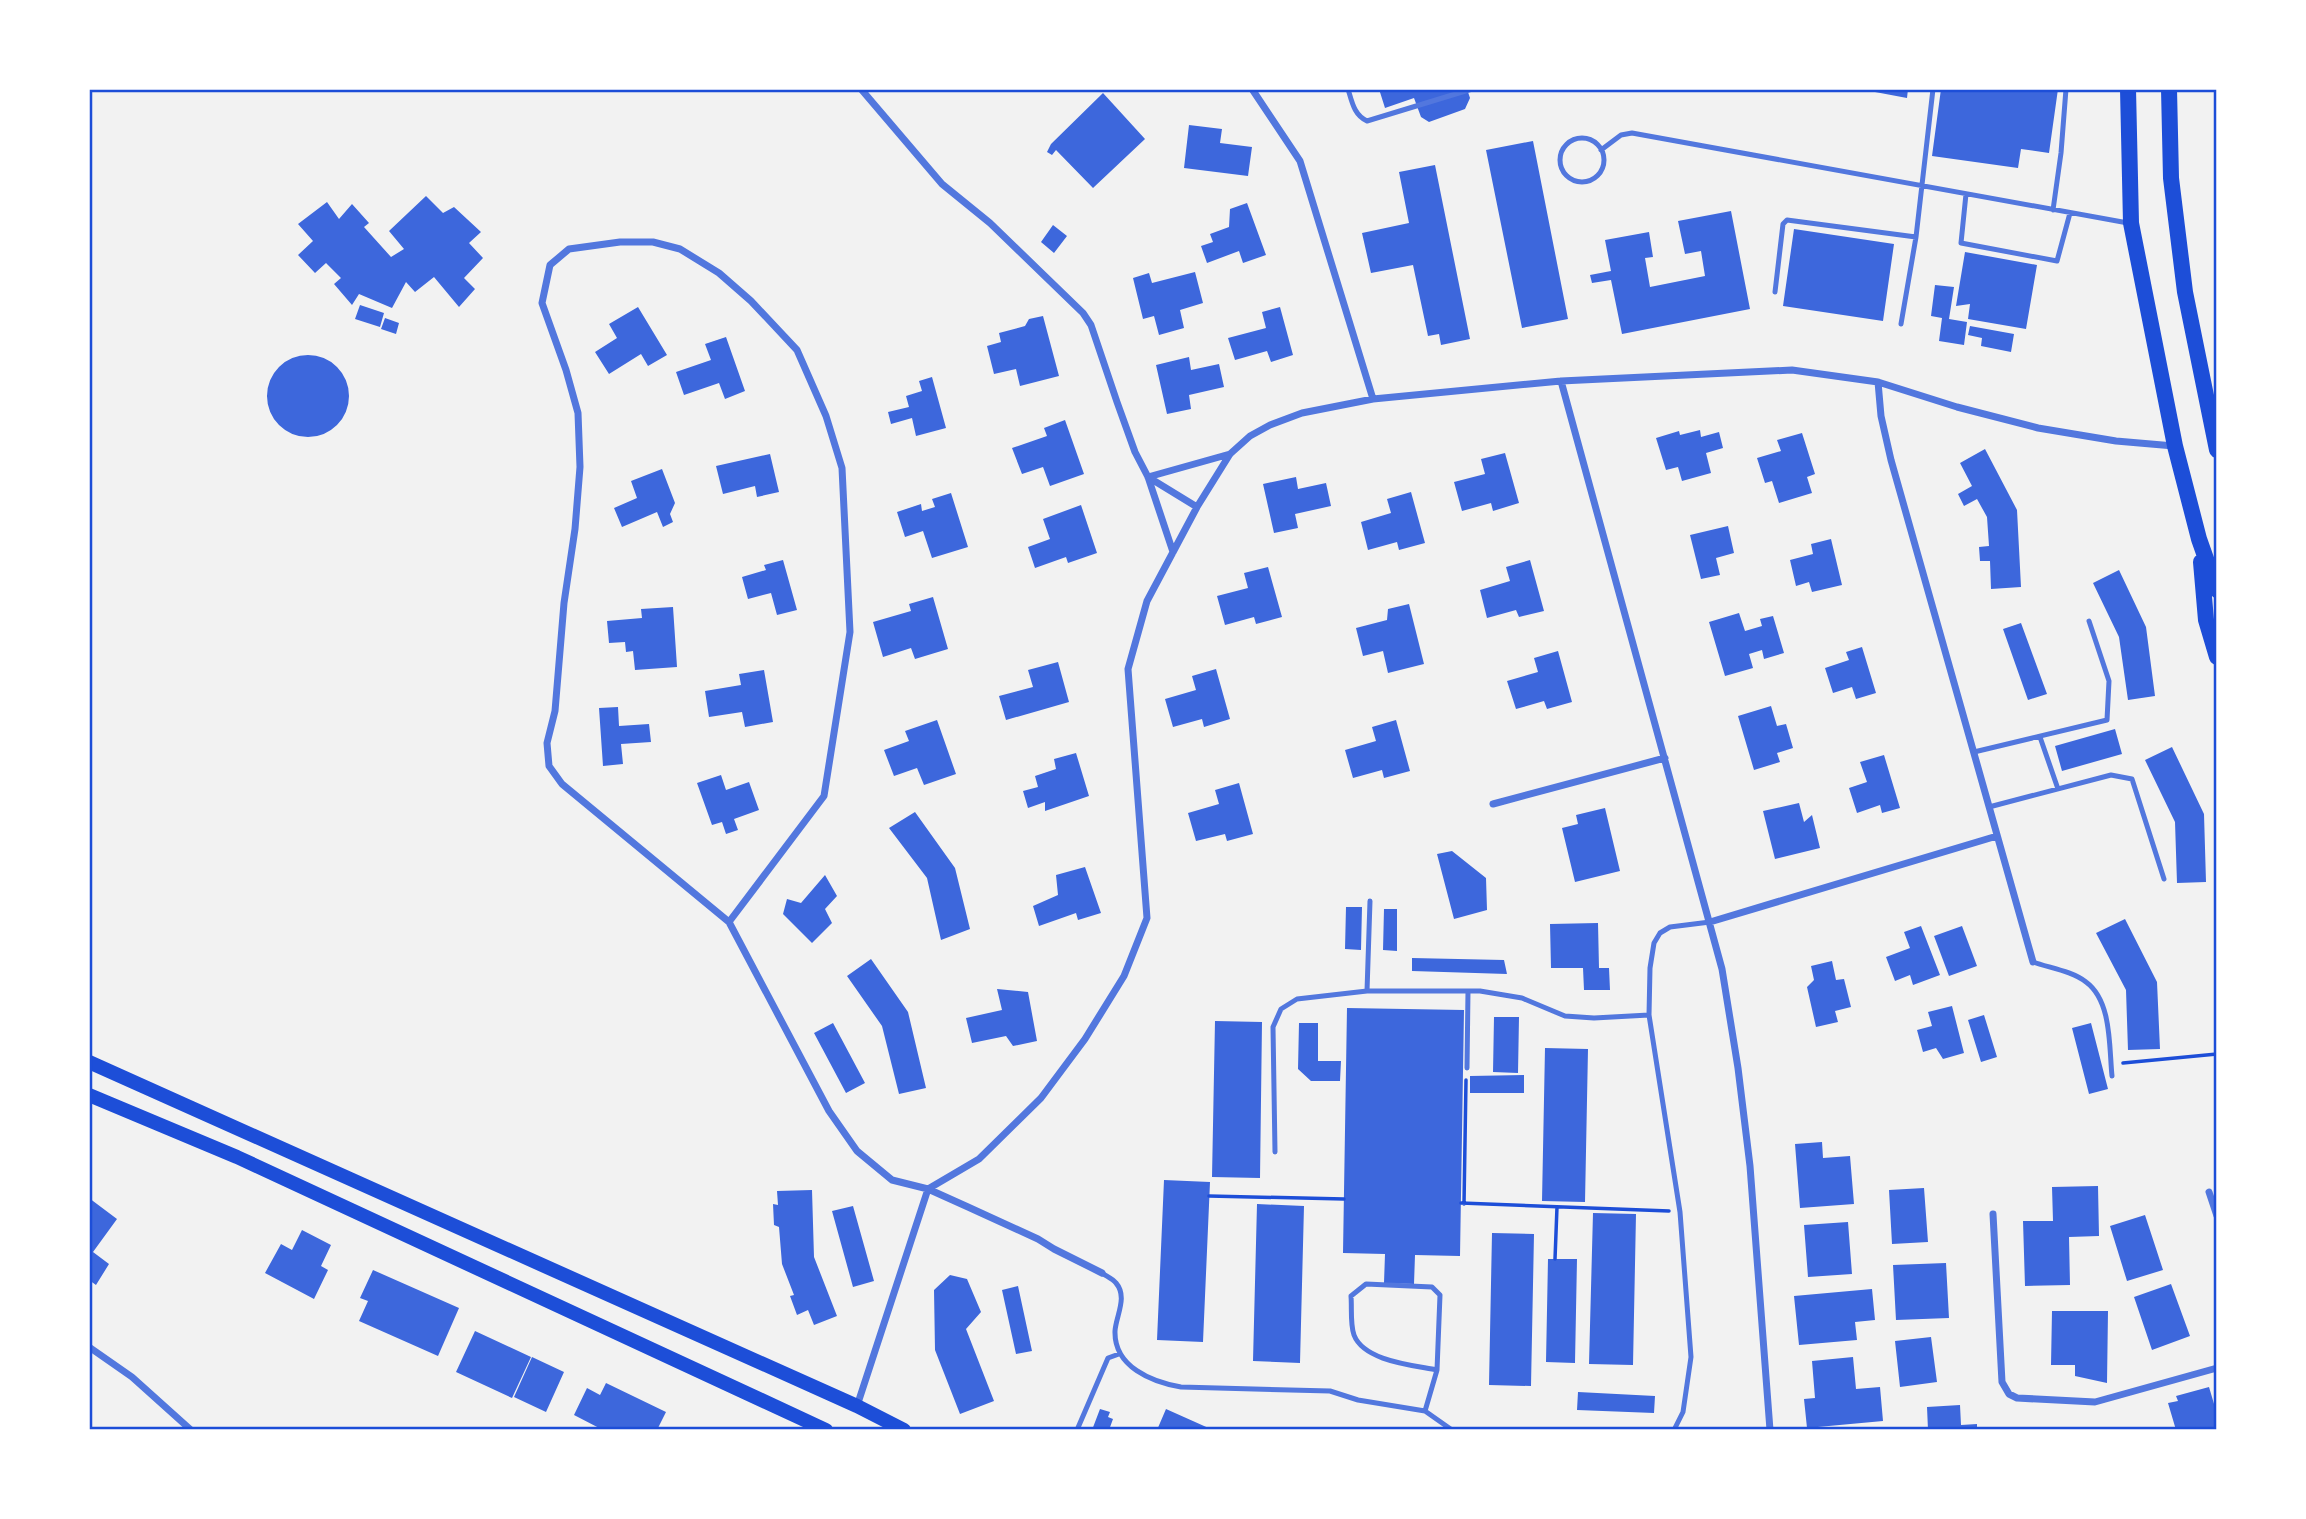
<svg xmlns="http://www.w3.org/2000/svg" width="2306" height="1519" viewBox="0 0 2306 1519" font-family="Merriweather,serif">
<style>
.building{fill:#3d67dc}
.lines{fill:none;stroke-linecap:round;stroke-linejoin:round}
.path{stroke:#1d4ed8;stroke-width:3.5}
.service{stroke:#5277de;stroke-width:5}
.minor{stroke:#5277de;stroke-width:7}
.secondary{stroke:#1d4ed8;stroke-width:14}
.primary{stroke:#1d4ed8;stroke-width:16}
.neatline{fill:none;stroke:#1d4ed8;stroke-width:2.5}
</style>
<rect width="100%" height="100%" fill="#f2f2f2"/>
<path class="building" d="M1379,89H1467L1470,98L1465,109L1429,122L1421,117L1414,98L1385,108Z
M1859,89H1908L1907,98Z
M1941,89H2058L2049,153L2021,149L2018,168L1932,156Z
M1103,93L1145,139L1093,188L1056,150L1052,155L1047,152L1051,144Z
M1189,125L1222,129L1220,143L1252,147L1248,176L1184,168Z
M1533,141L1568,319L1522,328L1486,150Z
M1435,165L1470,339L1441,345L1439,334L1428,336L1413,265L1371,273L1362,233L1409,223L1399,172Z
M426,196L443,213L454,207L481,232L469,243L483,258L464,278L475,289L459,307L434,277L415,292L406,282L392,308L359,294L352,305L334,284L341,278L326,263L315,273L298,255L313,241L298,224L327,202L339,219L352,204L369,223L364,227L391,257L404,249L389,231Z
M1247,203L1266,255L1243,263L1239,251L1207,263L1201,246L1213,242L1210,234L1229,227L1230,209Z
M1731,211L1750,309L1622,334L1611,280L1592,283L1590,275L1611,271L1605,240L1649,232L1653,257L1645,258L1650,287L1705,276L1701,251L1685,254L1678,221Z
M1053,225L1067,236L1054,253L1041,242Z
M1794,229L1894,244L1883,321L1783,306Z
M1965,252L2037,265L2026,329L1968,319L1970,304L1956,306Z
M1195,272L1203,303L1180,310L1184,328L1159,335L1154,316L1143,319L1133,278L1149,273L1152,283Z
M1935,285L1954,287L1949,319L1967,322L1964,345L1939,341L1942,318L1931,316Z
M360,305L384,313L380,327L355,319Z
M638,307L667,355L648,366L641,354L609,374L595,352L617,338L609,324Z
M1280,307L1293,355L1271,362L1267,351L1235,360L1228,338L1266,328L1262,312Z
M1043,316L1059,376L1020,386L1016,369L994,374L987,346L1001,342L999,333L1025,326L1029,319Z
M385,318L399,323L396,334L381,329Z
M1970,326L2014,334L2011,352L1981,346L1982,338L1968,335Z
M726,337L745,391L725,399L719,383L684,395L676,372L711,360L705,344Z
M267 396a41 41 0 1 1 82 0a41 41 0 1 1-82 0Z
M1189,357L1191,370L1219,364L1224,387L1189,395L1191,409L1167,414L1156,365Z
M932,377L946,428L916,436L912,418L891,424L888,412L909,407L906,396L922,391L919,381Z
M1065,420L1084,474L1050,486L1043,467L1022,474L1012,448L1047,436L1044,428Z
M1700,430L1701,437L1719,432L1723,448L1706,453L1711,473L1682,481L1678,467L1666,470L1656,438L1679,431L1680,435Z
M1802,433L1815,474L1807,477L1812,493L1779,503L1772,481L1765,483L1757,458L1781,451L1777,440Z
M1985,449L2017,510L2021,587L1991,589L1990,561H1980L1979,547L1989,546L1987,517L1977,499L1964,506L1958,494L1972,486L1960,463Z
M1505,453L1519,503L1493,511L1491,503L1462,511L1454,482L1485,474L1481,459Z
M770,454L779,492L757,497L755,486L723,494L716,466Z
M662,469L675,503L670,514L673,522L663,527L657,512L622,527L614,508L637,498L631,481Z
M1296,477L1298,489L1326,483L1331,506L1295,514L1298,528L1274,533L1263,484Z
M1411,492L1425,543L1399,550L1397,542L1368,550L1361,522L1391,513L1387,499Z
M951,493L968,547L932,558L923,531L905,537L897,512L921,504L922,511L935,507L932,499Z
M1081,505L1097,553L1068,563L1066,557L1035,568L1028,547L1050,539L1043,519Z
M1728,526L1734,553L1716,558L1720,575L1701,579L1690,535Z
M1831,539L1842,585L1812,592L1809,582L1796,586L1790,560L1813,554L1811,544Z
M783,560L797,610L777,615L771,593L748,599L742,577L766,570L764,565Z
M1530,560L1544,611L1519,617L1516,610L1487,618L1480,590L1510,581L1506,567Z
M1268,567L1282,617L1256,624L1254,617L1225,625L1217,596L1248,588L1244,573Z
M2119,570L2146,627L2155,696L2128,700L2119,637L2093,583Z
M933,597L948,649L915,659L911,648L883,657L873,622L911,611L909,604Z
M1409,604L1424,664L1388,673L1383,651L1363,656L1356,628L1387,620L1388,609Z
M673,607L677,667L635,670L633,651L626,652L625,642L609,643L607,621L642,618L641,609Z
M1739,613L1745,631L1762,626L1760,619L1773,616L1784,653L1764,659L1762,650L1749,654L1753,668L1725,676L1709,622Z
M2021,623L2047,694L2028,700L2003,629Z
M1862,647L1876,693L1856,699L1852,687L1833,693L1825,668L1849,660L1846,652Z
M1558,651L1572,702L1547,709L1544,701L1516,709L1507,681L1538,672L1534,658Z
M1058,662L1069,702L1006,720L999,696L1033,687L1028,670Z
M1216,669L1230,719L1204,727L1202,719L1173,727L1165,699L1196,690L1192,676Z
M764,670L773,722L745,727L742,712L709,717L705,691L741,685L739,674Z
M1771,706L1777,726L1786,724L1793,748L1777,753L1780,762L1754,770L1738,716Z
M618,707L619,726L649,724L651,742L621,744L623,764L603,766L599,708Z
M937,720L956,774L924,785L917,768L894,776L884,750L909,741L905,731Z
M1396,720L1410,771L1384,778L1382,770L1353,778L1345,750L1376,741L1372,727Z
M2115,729L2122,754L2062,771L2055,746Z
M2172,747L2204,814L2206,882L2177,883L2175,822L2145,760Z
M1076,753L1089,796L1045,811V802L1028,808L1023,791L1038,787L1035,776L1056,769L1054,759Z
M1884,755L1900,808L1882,813L1880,805L1857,813L1849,788L1867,782L1860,762Z
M721,775L726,790L749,782L759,810L734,819L738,830L726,834L722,822L712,825L697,783Z
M1239,783L1253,834L1227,841L1225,834L1196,841L1188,813L1219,804L1215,790Z
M1799,803L1804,822L1812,815L1820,848L1775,859L1763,811Z
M1605,808L1620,871L1575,882L1562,828L1578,824L1576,815Z
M915,812L955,868L970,929L941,940L927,878L889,828Z
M1452,851L1486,878L1487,910L1454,919L1437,854Z
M1085,867L1101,913L1078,920L1076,913L1039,926L1033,906L1058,895L1056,875Z
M825,875L837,896L825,909L832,923L812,943L783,914L787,899L801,903Z
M1346,907H1362L1361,950L1345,949Z
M1384,909H1397V951L1383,950Z
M2125,919L2157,982L2160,1049L2128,1050L2126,990L2096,933Z
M1598,923L1599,968H1609L1610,990H1584L1583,968H1551L1550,924Z
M1921,926L1940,975L1913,985L1910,975L1895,981L1886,957L1910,948L1904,932Z
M1962,926L1977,966L1949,976L1934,936Z
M1412,958L1504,960L1507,974L1412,971Z
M871,959L908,1012L926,1088L899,1094L882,1026L847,976Z
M1832,961L1836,980L1844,979L1851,1007L1835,1011L1838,1022L1816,1027L1807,987L1814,980L1811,966Z
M997,989L1028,992L1037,1041L1013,1046L1006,1036L972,1043L966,1018L1002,1010Z
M1952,1006L1964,1053L1943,1059L1936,1048L1923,1052L1917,1030L1932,1026L1928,1012Z
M1347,1008L1464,1010L1460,1256L1415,1255L1414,1284L1384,1283L1385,1254L1343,1253Z
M1984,1015L1997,1057L1981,1062L1968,1020Z
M1494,1017H1519L1518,1073L1493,1072Z
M1215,1021L1262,1022L1260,1178L1212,1177Z
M833,1023L865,1083L846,1093L814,1033Z
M1299,1023H1318V1061H1341L1340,1081H1311L1298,1069Z
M2091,1023L2108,1089L2089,1094L2072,1028Z
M1545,1048L1588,1049L1585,1202L1542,1201Z
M1524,1075V1093H1470V1076Z
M1822,1142L1823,1158L1850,1156L1854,1204L1800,1208L1795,1144Z
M1164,1180L1210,1182L1203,1342L1157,1340Z
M2098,1186L2099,1236L2069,1237L2070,1285L2025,1286L2023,1221H2053L2052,1187Z
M1924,1188L1928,1242L1892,1244L1889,1190Z
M812,1190L814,1257L837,1316L814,1325L808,1310L797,1315L790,1296L794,1295L782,1264L779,1227L774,1225L773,1204L778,1205L777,1191Z
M89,1198L117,1219L93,1252L109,1264L96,1285L89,1280Z
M1257,1204L1304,1206L1300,1363L1253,1361Z
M853,1206L874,1281L853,1287L832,1211Z
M1593,1213L1636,1214L1633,1365L1589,1364Z
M2145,1215L2163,1270L2127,1281L2110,1226Z
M1848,1222L1852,1274L1808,1277L1804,1225Z
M302,1230L331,1245L321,1266L328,1270L314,1299L265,1273L281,1244L292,1250Z
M1492,1233L1534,1234L1531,1386L1489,1385Z
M1548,1259H1577L1575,1363L1546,1362Z
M1946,1263L1949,1318L1896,1320L1893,1265Z
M373,1270L459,1308L438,1356L359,1321L368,1301L360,1298Z
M950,1275L967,1279L981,1312L966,1329L994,1401L960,1414L935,1350L934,1290Z
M2171,1284L2190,1336L2152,1350L2134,1297Z
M1018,1286L1032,1351L1016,1354L1002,1290Z
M1872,1289L1875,1320L1855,1322L1857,1340L1799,1345L1794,1296Z
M2052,1311H2108L2107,1383L2075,1376V1365H2051Z
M475,1331L531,1357L512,1398L456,1372Z
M1931,1337L1937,1382L1900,1387L1895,1341Z
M532,1357L564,1372L546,1412L514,1397Z
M1853,1357L1856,1389L1880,1387L1883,1421L1807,1428L1804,1399L1815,1398L1812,1361Z
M606,1383L666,1412L657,1430H603L574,1415L587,1388L600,1395Z
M2209,1387L2217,1414V1430H2176L2168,1403L2178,1401L2176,1396Z
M1578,1392L1655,1396L1654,1413L1577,1410Z
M1960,1405L1961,1425L1977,1424V1430H1928L1927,1407Z
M1100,1409L1110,1412L1108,1417L1113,1419L1109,1430H1092Z
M1166,1409L1213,1430H1157Z"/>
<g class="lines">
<path class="path" d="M2123,1063L2217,1054
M1209,1196L1344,1199
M1461,1203L1669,1211
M1464,1204L1466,1080
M1555,1259L1557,1207"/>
<path class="service" d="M1348,89C1352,102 1354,115 1367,121L1472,89
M1560 160a22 22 0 1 1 44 0a22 22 0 1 1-44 0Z
M1601,150L1621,135L1632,133L2128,223
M1966,194L1961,243L2057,261L2070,213
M2053,210L2061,153L2066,89
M1916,237L1933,89
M1775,292L1783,224L1787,220L1916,237L1901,324
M2040,737L2058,789
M1974,752L2107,720L2109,681L2089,621
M1989,807L2111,775L2132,779L2164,879
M2033,962C2050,968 2072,971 2086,982C2112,1001 2109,1047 2112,1076
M1367,991L1370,901
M1467,1068L1468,991
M1275,1152L1273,1027L1281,1009L1297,999L1367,991H1480L1522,998L1565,1016L1594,1018L1649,1015
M1102,1273C1106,1276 1113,1279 1116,1283C1128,1297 1116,1316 1115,1331C1114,1367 1152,1382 1181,1387L1330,1391L1358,1400L1425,1411L1452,1430
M1425,1411L1437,1370L1440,1295L1432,1287L1366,1284L1351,1296C1352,1308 1350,1324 1354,1335C1364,1361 1412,1365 1437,1370
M1077,1430L1108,1358L1119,1354
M1674,1430L1683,1412L1691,1357L1680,1212L1649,1015L1650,968L1654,943L1660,933L1670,927L1710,922"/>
<path class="minor" d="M861,89L942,184L990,223L1083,313L1091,325L1117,402L1135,452L1148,477L1173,552
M1252,89L1300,161L1373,399
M620,242H653L680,249L719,273L751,301L797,350L826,416L842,468L850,632L824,796L729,922L562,784L549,766L547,743L555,711L564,603L575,529L580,467L578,413L566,370L542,303L550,265L569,249Z
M1561,381L1722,969L1738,1068L1750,1166L1770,1430
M1878,382L1881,416L1891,460L2033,962
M1148,477L1230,454
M1148,477L1197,507
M1493,804L1665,758
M729,922L829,1111L857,1151L892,1180L928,1189L968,1207L1038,1239L1054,1249L1102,1273
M1710,922L1997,836
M2209,1192L2217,1216
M1993,1214L2002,1382L2009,1394L2017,1398L2095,1402L2217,1368
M89,1347L132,1377L191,1430
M857,1406L928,1189L979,1159L1041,1098L1085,1039L1124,976L1147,918L1128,669L1147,601L1197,507L1230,454L1250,436L1270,425L1302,413L1373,399L1561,381L1792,370L1878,382L1957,407L2038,428L2116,441L2174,446"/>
<path class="secondary" d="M89,1062L857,1406L904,1430
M89,1095L237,1157L826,1430"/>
<path class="primary" d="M2128,89L2131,223L2175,446L2199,539L2217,590
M2169,89L2171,178L2185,292L2217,450
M2201,562L2206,620L2217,657"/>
</g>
<rect width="2306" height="1519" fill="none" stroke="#ffffff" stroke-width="182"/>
<rect x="91" y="91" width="2124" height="1337" class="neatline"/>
</svg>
